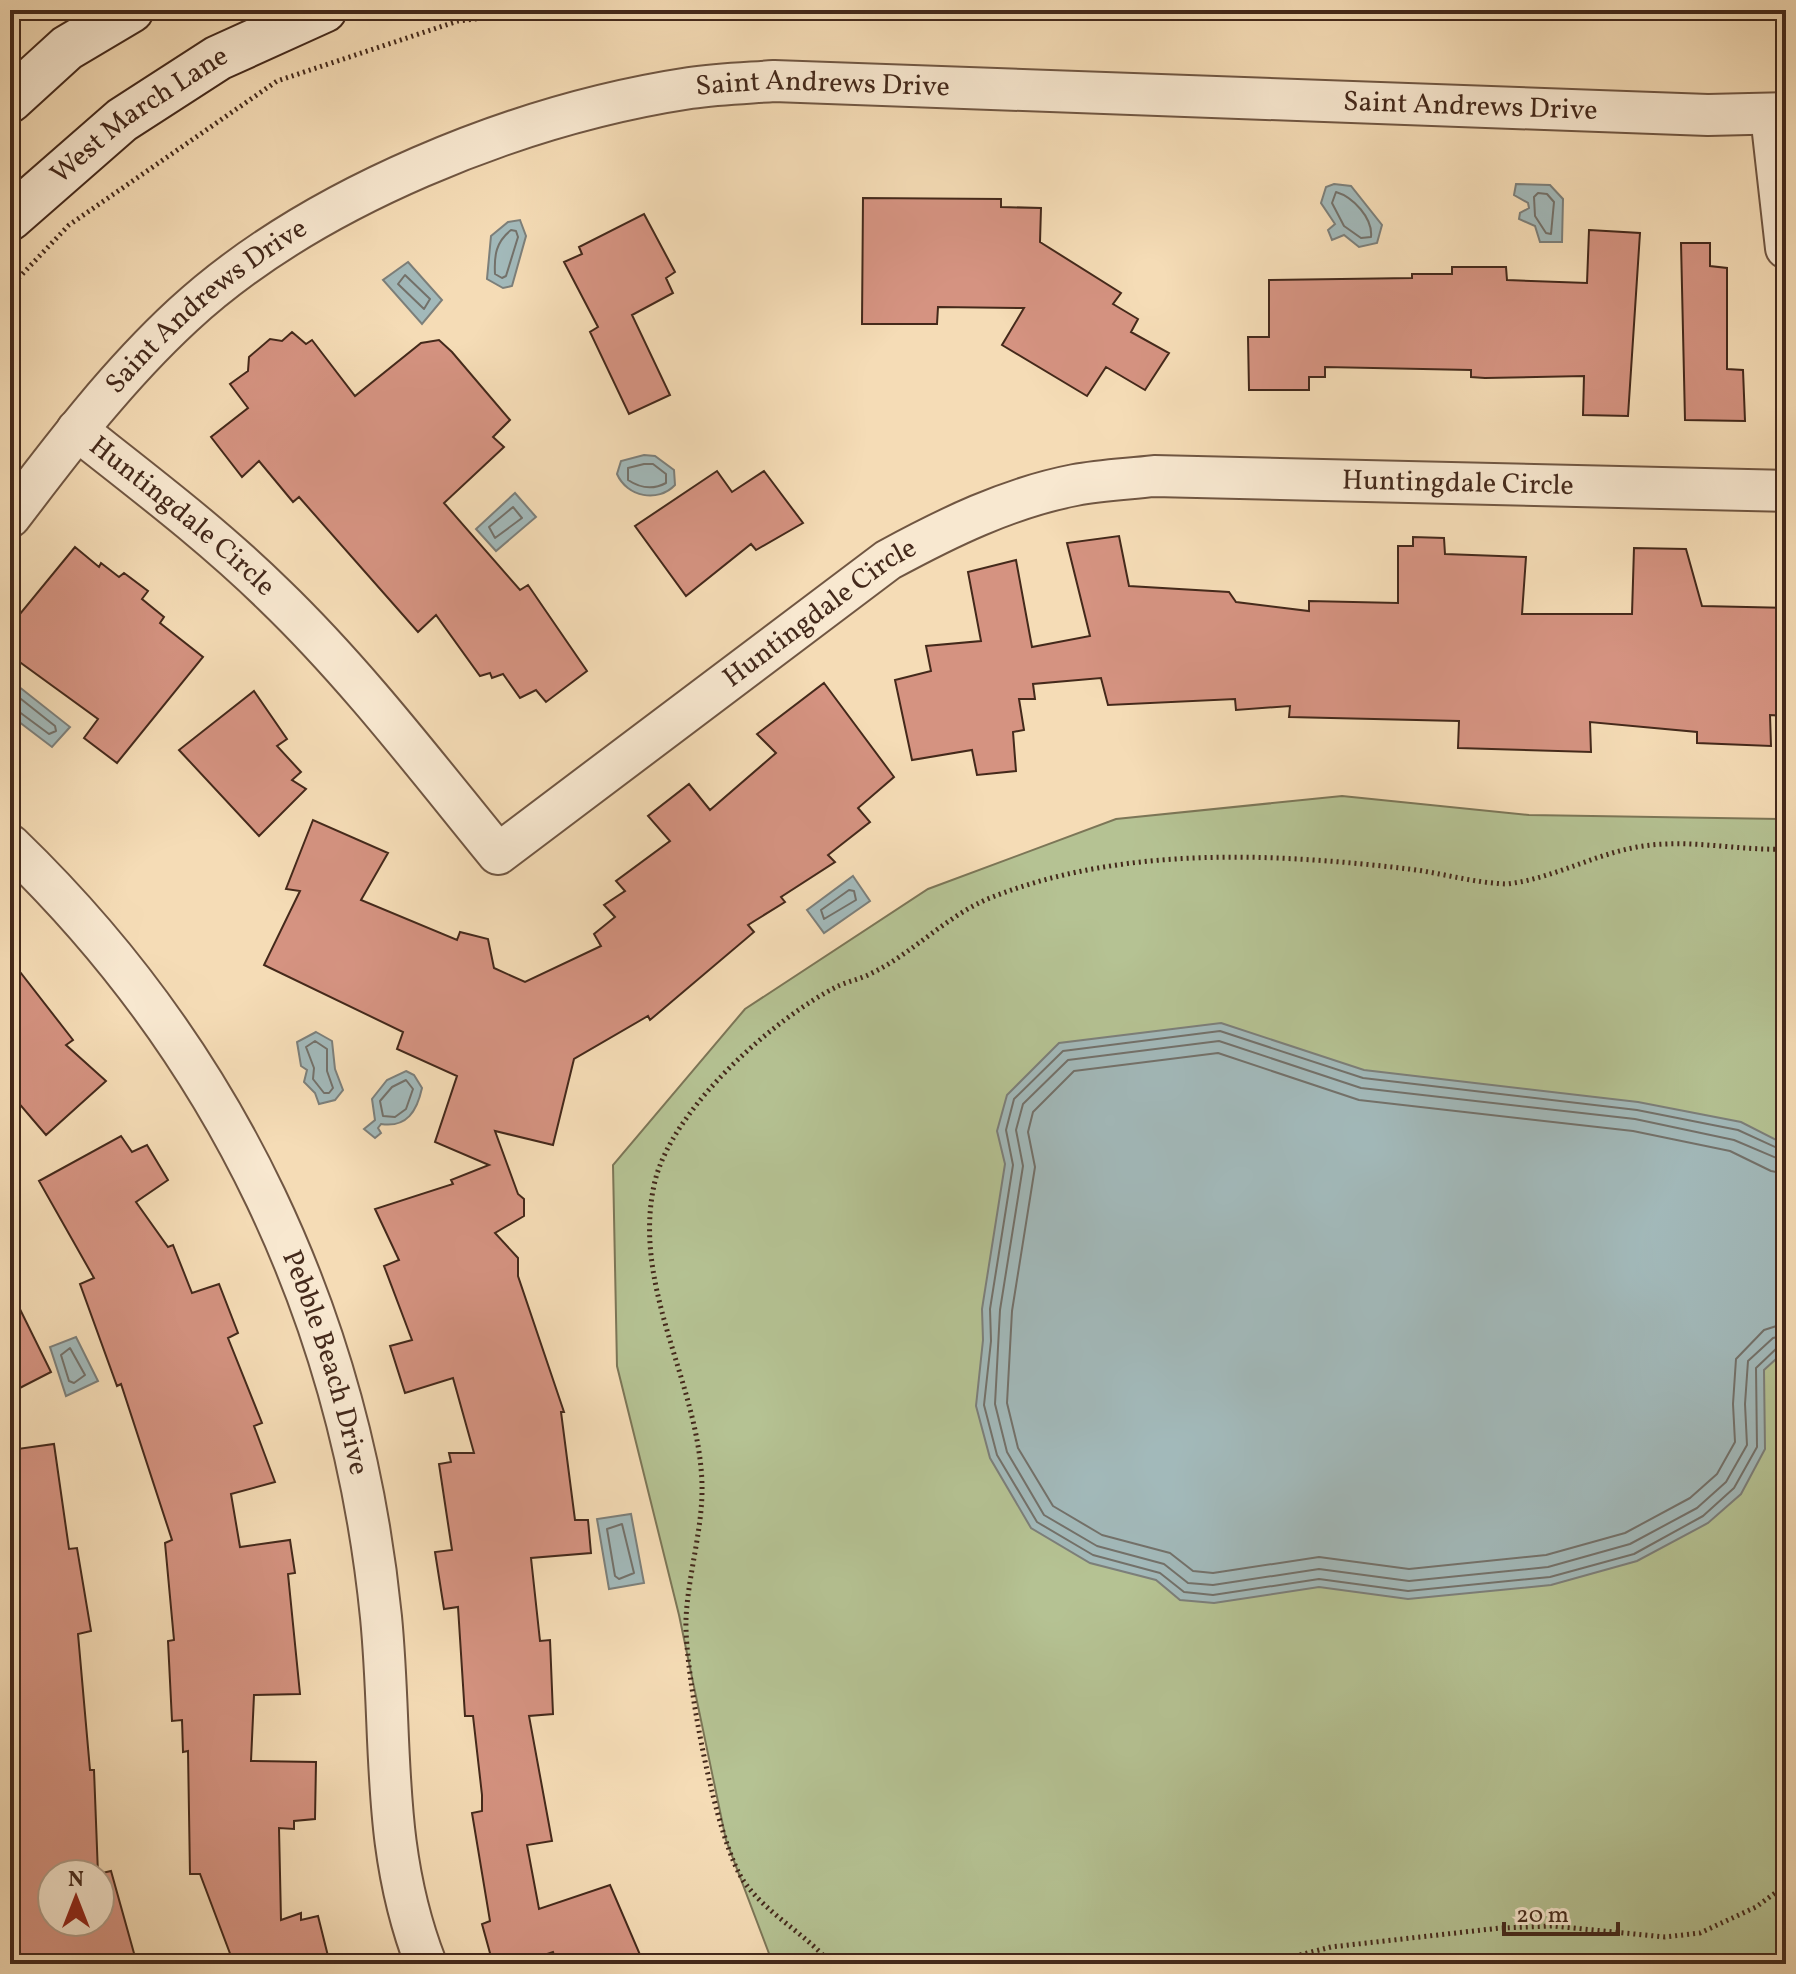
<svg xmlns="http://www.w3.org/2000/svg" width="1796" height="1974" viewBox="0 0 1796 1974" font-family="Vollkorn,serif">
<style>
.green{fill:#b5c293;stroke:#7c7657;stroke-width:2}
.water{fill:#a2b9ba;stroke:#7c7f7a;stroke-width:2}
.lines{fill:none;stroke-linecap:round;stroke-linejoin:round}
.shore{stroke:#73716a;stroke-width:2}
.building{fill:#d59381;stroke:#44291b;stroke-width:2;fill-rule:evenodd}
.street-casing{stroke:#705642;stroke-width:44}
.secondary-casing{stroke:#44291b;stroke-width:48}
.path{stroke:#44291b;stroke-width:5;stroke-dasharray:2 4;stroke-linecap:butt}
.street{stroke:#f8e8d0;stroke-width:40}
.secondary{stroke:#f8e8d0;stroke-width:44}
.labels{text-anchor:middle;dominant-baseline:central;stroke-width:6;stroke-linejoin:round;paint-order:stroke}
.street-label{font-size:28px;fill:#44291b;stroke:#f8e8d0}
</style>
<rect width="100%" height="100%" fill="#f5dcb6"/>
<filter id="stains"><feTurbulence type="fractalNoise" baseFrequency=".0025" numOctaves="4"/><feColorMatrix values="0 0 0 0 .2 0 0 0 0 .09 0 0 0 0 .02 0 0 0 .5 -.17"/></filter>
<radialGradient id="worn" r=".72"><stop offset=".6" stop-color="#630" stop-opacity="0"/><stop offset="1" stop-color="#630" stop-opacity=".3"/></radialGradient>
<path class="green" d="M1342,796L1529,815L1786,819V1964H773L726,1840L679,1615L617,1366L613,1165L745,1009L928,889L1116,819Z"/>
<path class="water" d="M1334,184L1351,186L1382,225L1377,243L1359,247L1344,235L1332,240L1328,230L1335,224L1321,203L1326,187Z
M1516,184L1550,185L1563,199L1562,242H1540L1535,226L1519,219L1520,213L1529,208L1528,203L1514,195Z
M520,220L526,236L512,286L503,288L487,279L491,236L508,222Z
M408,262L442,300L422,324L383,280Z
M644,455L655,456L674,470L675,485C658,503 627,497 617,474L621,461Z
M515,493L536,517L496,551L476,529Z
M18,686L70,727L52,747L10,715V696Z
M853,876L870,901L824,933L807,910Z
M1221,1023L1364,1070L1638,1102L1741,1122L1786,1145V1350L1764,1370L1765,1449L1741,1494L1708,1523L1637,1561L1551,1585L1408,1599L1319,1587L1214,1603L1180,1600L1156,1580L1090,1563L1031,1528L990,1458L976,1406L983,1340L982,1309L1005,1164L997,1131L1007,1095L1059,1043Z
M316,1032L332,1041L335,1069L343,1090L335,1100L319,1104L315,1093L304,1082L307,1070L301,1066L297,1042Z
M406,1071L414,1075L422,1088C417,1111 407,1128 381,1124L378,1128L381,1133L375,1138L364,1129L375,1120L372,1099L387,1080Z
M76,1337L98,1381L66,1396L50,1347Z
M631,1514L644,1583L609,1589L597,1519Z"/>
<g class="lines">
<path class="shore" d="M1336,192C1353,197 1373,218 1371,237L1361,238L1344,226L1332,203Z
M1538,193L1547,194L1554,202L1551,234L1546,233L1535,216L1534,197Z
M511,230L516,231L518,237L506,276L502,278L495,274C494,255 496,242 511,230Z
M405,275L430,299L424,309L398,284Z
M644,464H653L666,474V483C653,490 640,488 628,480V468Z
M513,507L522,518L495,538L489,527Z
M10,700L21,699L55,726L56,731L49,734L18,711L10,709
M849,890L854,891L856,900L824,919L821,910Z
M315,1041L327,1049V1071L333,1088L329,1093H324L313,1079L314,1068L306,1047Z
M406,1080L413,1089L406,1109L395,1117L383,1116L380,1101L392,1087Z
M1786,1152L1738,1130L1637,1110L1363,1078L1220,1031L1063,1051L1014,1099L1006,1130L1013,1165L990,1309L991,1341L984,1405L997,1455L1037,1522L1093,1555L1160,1573L1184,1592L1213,1595L1319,1579L1408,1591L1550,1577L1634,1554L1703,1516L1734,1488L1757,1447L1756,1368L1778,1347L1786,1345
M1786,1162L1734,1140L1635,1119L1361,1088L1219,1041L1068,1060L1023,1104L1016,1130L1023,1166L1000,1310L995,1404L1007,1452L1044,1515L1097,1546L1164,1564L1188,1583L1213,1585L1319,1569L1409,1581L1548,1567L1630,1544L1697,1508L1726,1482L1747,1445L1745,1404L1748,1361L1773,1338L1786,1335
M1786,1174L1771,1171L1730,1151L1633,1131L1359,1100L1218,1053L1074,1071L1033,1112L1028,1132L1035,1167L1012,1311L1007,1403L1018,1448L1053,1506L1102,1535L1170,1553L1193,1571L1213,1573L1319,1557L1409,1569L1546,1555L1625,1533L1690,1498L1717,1474L1735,1442L1733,1404L1736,1359L1764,1330L1786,1323
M70,1348L85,1375L74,1383L69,1381L61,1355Z
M622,1524L634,1573L619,1579L615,1576L607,1529Z"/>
</g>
<path class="building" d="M863,198L1001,199V207L1041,208L1040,242L1121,293L1113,304L1138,319L1131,332L1169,353L1145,390L1106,367L1087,396L1002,345L1024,308L938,307L937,324H862Z
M644,214L675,272L666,278L673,293L632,315L670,395L629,414L590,332L598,327L564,262L582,254L579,247Z
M1589,230L1640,233L1628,416L1583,415L1584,376L1485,378L1471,377V370L1325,367V377H1309V390H1249L1248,337H1269V280L1412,278V274H1452V267H1506L1507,280L1587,283Z
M1681,243H1710V266L1727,268V369L1743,370L1745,421L1685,420Z
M292,332L306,344L312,340L355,396L421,343L439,340L452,352L510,420L493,437L504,447L444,503L520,590L528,585L587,671L546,702L536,690L520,698L503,674L492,678L490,673L480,676L436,615L418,632L299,497L293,502L259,461L242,477L211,437L248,408L230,384L248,371L249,357L270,339L282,341Z
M717,471L732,492L764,471L803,523L756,550L751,544L686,596L635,526Z
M1119,536L1129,586L1229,592L1236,602L1309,611V601L1398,603V546H1413V537L1444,538L1445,554L1526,557L1522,614H1632L1634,548L1686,549L1702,606L1786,608V716L1770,715L1771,746L1697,743V732L1590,722L1591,752L1458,748L1459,721L1289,717L1290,706L1236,710L1235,699L1108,705L1101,678L1033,684L1035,699H1019L1024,730L1013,732L1016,771L977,775L972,750L912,760L895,680L931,671L926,646L981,641L968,572L1016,560L1032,647L1090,636L1067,543Z
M75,547L99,567L101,563L119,577L124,573L148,591L142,599L164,617L160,623L203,657L117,763L84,738L98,719L10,655V626Z
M824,683L894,777L858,808L870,822L828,855L835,862L781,897L785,902L748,925L754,932L650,1020L648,1016L574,1059L553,1145L495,1131L518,1194L524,1199V1216L495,1233L518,1258V1276L564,1412H561L575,1520H588L591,1553L531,1558L540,1641L550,1640L553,1714L529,1716L552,1841L527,1845L539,1909L610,1885L644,1964H557L553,1952L517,1964H493L482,1924L490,1921L472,1813L482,1811V1795L473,1716H465L458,1607L444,1609L435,1552L452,1550L439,1464L451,1462L449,1453H474L453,1378L405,1393L390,1346L412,1340L384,1266L399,1260L375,1209L453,1184L451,1180L489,1165L435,1142L457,1076L397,1049L403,1032L264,965L300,891L286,889L313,820L388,853L361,900L457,940L460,932L488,939L494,968L525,982L601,946L594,934L615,917L604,905L625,891L616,881L670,841L648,816L689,784L710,810L776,753L757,734Z
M254,691L287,739L277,746L301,772L292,780L306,789L259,836L179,750Z
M10,959L73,1040L66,1045L106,1081L46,1135L10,1093Z
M121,1136L132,1152L147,1145L168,1180L136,1202L168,1247L173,1245L192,1293L219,1284L238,1333L228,1338L262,1423L254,1426L275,1482L231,1494L240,1547L290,1540L295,1573L288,1574L300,1694L254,1695L251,1761L316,1762L315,1819L294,1821V1829L279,1828L281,1920L301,1913V1920L318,1916L330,1964H234L200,1874H190L188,1751L183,1752L182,1720L172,1721L168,1641L174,1640L165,1543L172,1540L121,1384L117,1386L80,1284L94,1278L39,1181Z
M10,1289L51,1372L10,1393Z
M54,1444L69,1549L77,1548L91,1631L78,1634L90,1770H94L98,1874L111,1871L137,1964H24L10,1924V1450ZM52,1874H100V1922H52Z"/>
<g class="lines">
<g class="street-casing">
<g id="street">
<path d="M1771,115L1786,248"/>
<path id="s1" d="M77,430C144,483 213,535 274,595C356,674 426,766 498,854L888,560C947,528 1008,498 1075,485C1101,480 1128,479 1154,476L1786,491"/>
<path id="s2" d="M10,517C64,446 117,376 183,315C311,197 519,114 690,88C718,84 747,83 774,81L1708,115L1786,113"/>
<path id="s3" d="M10,845C227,1054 351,1318 381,1617C393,1739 380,1846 426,1964"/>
</g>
</g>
<g class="secondary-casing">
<g id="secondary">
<path d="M10,100L67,48L131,10"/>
<path id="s4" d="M10,218L122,120L218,58L324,10"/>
</g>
</g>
<path class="path" d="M10,287L69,225L277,81L458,21L555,10
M831,1964C806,1934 768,1915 745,1883C716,1844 684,1670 686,1619C688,1574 703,1529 702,1484C699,1382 630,1286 655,1181C673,1108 773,1019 838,986C849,981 861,979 872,973C915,952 949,913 995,896C1125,846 1273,853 1409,869C1442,873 1474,883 1507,884C1550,879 1589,857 1632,848C1684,837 1734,851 1786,849
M1265,1964L1331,1947L1500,1928L1553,1926L1665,1937L1700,1933L1756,1907L1786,1885"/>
<use href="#street" class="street"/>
<use href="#secondary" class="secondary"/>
</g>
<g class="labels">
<g class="street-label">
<text stroke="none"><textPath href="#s2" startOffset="962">Saint Andrews Drive</textPath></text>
<text stroke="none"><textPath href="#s2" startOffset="1610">Saint Andrews Drive</textPath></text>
<text stroke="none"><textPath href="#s4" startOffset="166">West March Lane</textPath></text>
<text stroke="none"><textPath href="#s2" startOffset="290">Saint Andrews Drive</textPath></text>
<text stroke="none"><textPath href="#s1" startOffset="1674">Huntingdale Circle</textPath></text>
<text stroke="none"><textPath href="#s1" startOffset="136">Huntingdale Circle</textPath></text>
<text stroke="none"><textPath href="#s1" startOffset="1002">Huntingdale Circle</textPath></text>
<text stroke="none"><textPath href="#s3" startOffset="614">Pebble Beach Drive</textPath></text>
</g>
</g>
<rect width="1796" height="1974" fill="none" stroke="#f5dcb6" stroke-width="40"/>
<rect x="12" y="12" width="1772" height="1950" fill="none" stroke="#44291b" stroke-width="4"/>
<rect x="20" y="20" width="1756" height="1934" fill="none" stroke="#44291b" stroke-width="2"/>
<g transform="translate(76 1898)"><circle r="38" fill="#f8e8d0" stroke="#b09c88" stroke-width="2"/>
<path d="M0-6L14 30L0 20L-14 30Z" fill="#8f2418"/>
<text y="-12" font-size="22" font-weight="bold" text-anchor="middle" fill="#44291b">N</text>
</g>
<path d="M1504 1922v12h114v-12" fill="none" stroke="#44291b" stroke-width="4"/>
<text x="1516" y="1922" font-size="24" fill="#44291b" stroke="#f8e8d0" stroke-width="6" paint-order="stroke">20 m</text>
<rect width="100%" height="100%" filter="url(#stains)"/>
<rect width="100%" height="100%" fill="url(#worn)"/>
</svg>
